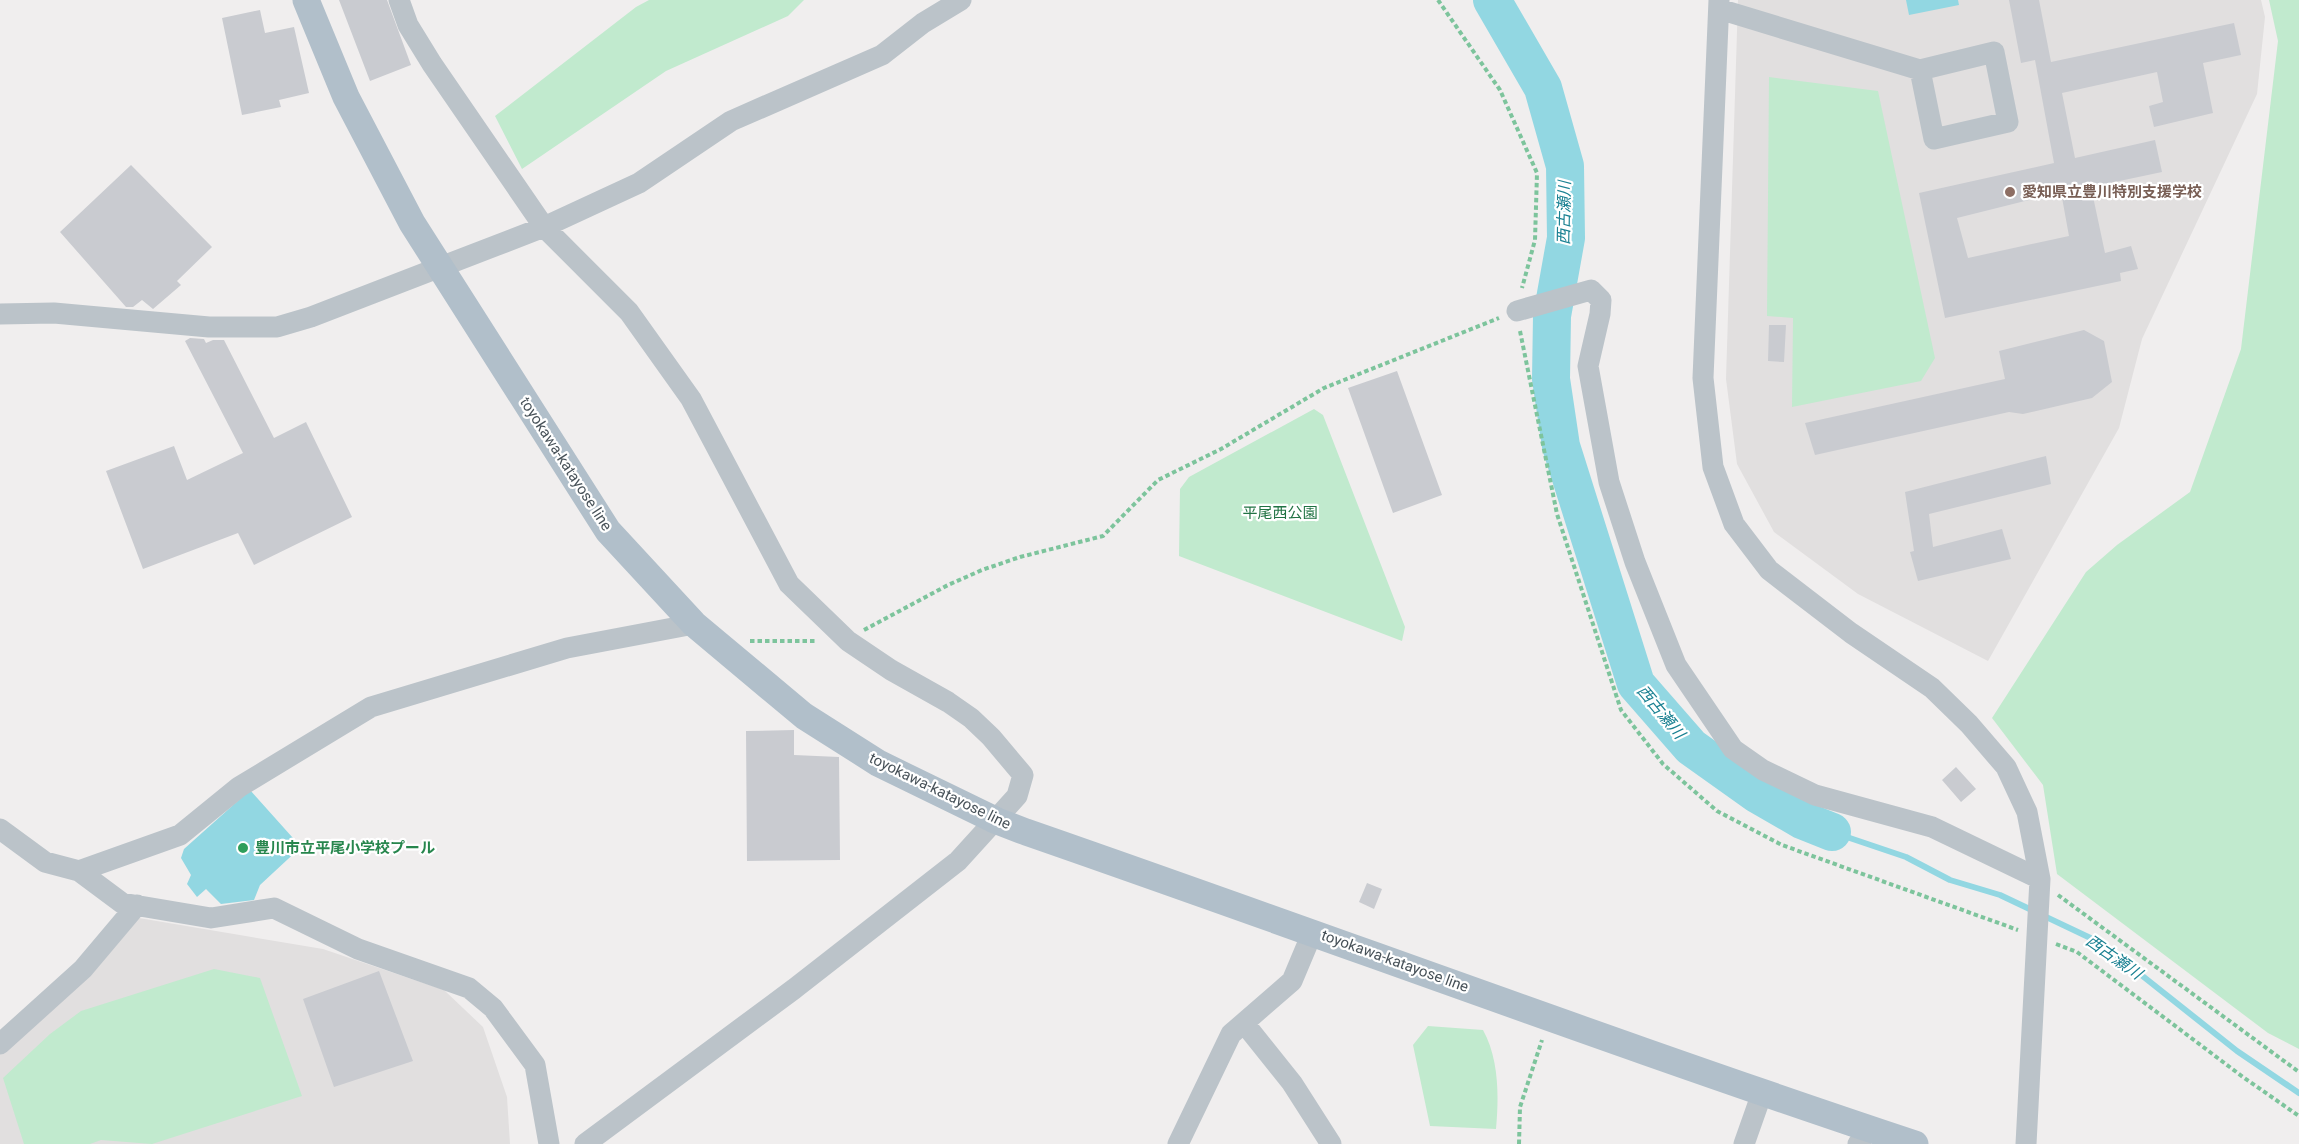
<svg xmlns="http://www.w3.org/2000/svg" width="2299" height="1144" viewBox="0 0 2299 1144" font-family="Roboto,'Noto Sans JP',sans-serif">
<style>
.education{fill:#e1dfdf}
.green{fill:#c1eace}
.water{fill:#92d7e2}
.lines{fill:none;stroke-linecap:round;stroke-linejoin:round}
.stream{stroke:#92d7e2;stroke-width:6}
.river{stroke:#92d7e2;stroke-width:38}
.building{fill:#c9cbd0;fill-rule:evenodd}
.path{stroke:#7dc49c;stroke-width:4;stroke-dasharray:4.5 3;stroke-linecap:butt}
.minor{stroke:#bbc3c9;stroke-width:21}
.major{stroke:#b1bfca;stroke-width:27}
.education-dot{fill:#8d6e63;stroke:#fff;stroke-width:2}
.leisure-dot{fill:#2e9e5b;stroke:#fff;stroke-width:2}
.labels{text-anchor:middle;dominant-baseline:central;stroke-width:4.5;stroke-linejoin:round;paint-order:stroke}
.education-label{font-size:15px;font-weight:bold;fill:#785e54;stroke:#fff;text-anchor:start}
.street-label{font-size:15px;fill:#485259;stroke:#fff}
.park-label{font-size:15px;fill:#217344;stroke:#fff}
.leisure-label{font-size:15px;font-weight:bold;fill:#27864d;stroke:#fff;text-anchor:start}
.water-label{font-size:16px;font-style:italic;fill:#1a8192;stroke:#fff}
</style>
<rect width="100%" height="100%" fill="#f0eeee"/>
<path class="education" d="M1738,0H2261L2265,17L2257,94L2142,339L2119,428L1988,661L1858,594L1774,532L1737,464L1726,379Z
M133,917L323,949L444,990L483,1027L507,1097L510,1144H0V1051Z"/>
<path class="green" d="M649,0H804L788,16L666,71L522,169L495,116L636,7Z
M2269,0H2299V1049L2268,1033L2057,874L2043,785L1992,718L2086,572L2117,545L2190,492L2241,349L2278,41Z
M1769,77L1878,91L1935,358L1921,381L1792,407L1793,318L1767,316Z
M1314,409L1323,415L1405,627L1402,641L1179,556L1180,489L1189,477Z
M214,969L260,978L302,1096L152,1144L101,1140L90,1144H24L3,1078L50,1034L81,1011Z
M1428,1026L1483,1030C1499,1059 1499,1096 1496,1129L1430,1126L1413,1045Z"/>
<path class="water" d="M1906,0H1958L1959,5L1909,15Z
M250,790L301,847L260,885L254,900L221,904L206,889L197,897L187,884L191,875L181,858L184,849Z"/>
<g class="lines">
<path class="stream" d="M1832,832L1906,857L1950,880L2000,895L2101,943L2237,1051L2299,1093"/>
<path class="river" d="M1492,0L1543,88L1565,166L1566,238L1552,316L1551,379L1561,446L1636,684L1691,747L1757,794L1802,820L1832,832"/>
</g>
<path class="building" d="M339,0H387L411,65L370,81Z
M2009,0H2039L2051,62L2234,23L2241,55L2203,63L2213,113L2154,127L2149,106L2163,102L2157,72L2062,93L2075,158L2155,140L2162,172L2091,187L2105,253L2131,246L2138,269L2120,273L2121,281L1945,318L1919,193L2054,163L2035,60L2021,63ZM2061,192L2069,236L1968,258L1957,218Z
M260,10L265,33L294,27L309,93L279,100L281,107L242,115L222,18Z
M131,165L212,247L177,281L181,285L153,309L142,300L133,307H126L60,232Z
M1769,325H1786L1784,362L1768,361Z
M2084,330L2104,341L2112,382L2092,398L2023,414L2009,412L1815,455L1805,423L2005,379L1999,351Z
M190,338L204,339L206,343L213,340H224L274,438L306,422L352,517L254,565L238,533L143,569L106,471L174,446L187,480L243,453L185,341Z
M1397,371L1442,495L1393,513L1348,388Z
M2046,456L2051,484L1929,514L1933,547L2002,529L2011,559L1918,581L1910,552L1914,551L1905,492Z
M794,730V755L839,757L840,860L747,861L746,731Z
M1956,767L1976,789L1961,802L1942,780Z
M1367,883L1382,889L1374,909L1359,902Z
M379,971L413,1061L334,1087L303,999Z"/>
<g class="lines">
<path class="path" d="M1438,0L1500,90L1537,173L1535,240L1522,288
M1520,331L1557,514L1621,710L1663,764L1717,811L1782,845L2018,930
M864,630L948,585L982,570L1020,557L1103,536L1158,480L1221,449L1324,388L1499,318
M750,641H817
M2058,895L2299,1072
M2056,944L2077,952L2243,1077L2299,1116
M1519,1144L1520,1107L1542,1040"/>
<path class="minor" d="M399,0L408,25L432,64L544,227L629,312L691,399L789,584L848,641L891,670L948,702L971,718L991,737L1023,775L1017,796L958,861L794,989L585,1144
M1719,0L1703,378L1713,467L1734,524L1769,570L1851,633L1932,688L1969,724L2006,767L2027,812L2040,879L2026,1144
M1719,9L1920,70L1994,52L2008,122L1934,139L1920,70
M1517,311L1591,290L1601,300L1600,314L1588,366L1609,482L1635,562L1676,665L1733,749L1763,770L1815,795L1932,827L2040,879
M0,314L54,313L209,327H277L311,317L544,227L639,183L731,121L882,55L923,23L961,0
M0,829L45,862L79,871L122,903L211,918L274,908L358,949L469,988L493,1008L535,1065L549,1144
M79,871L180,835L239,787L371,707L567,648L694,624
M1244,1023L1292,1083L1331,1144
M0,1044L83,969L137,905
M1178,1144L1231,1034L1292,981L1313,931
M1744,1144L1762,1093
M1858,1144L1869,1129"/>
<path class="major" d="M306,0L346,97L412,223L608,531L694,624L804,716L878,763L997,821L1026,832C1323,935 1617,1045 1915,1144"/>
</g>
<circle class="education-dot" cx="2010" cy="192" r="6"/>
<circle class="leisure-dot" cx="243" cy="848" r="6"/>
<g class="labels">
<g class="education-label">
<text x="2022" y="192">愛知県立豊川特別支援学校</text>
</g>
<g class="street-label">
<text transform="translate(566 464) rotate(57)">toyokawa-katayose line</text>
<text transform="translate(940 791) rotate(26)">toyokawa-katayose line</text>
<text transform="translate(1395 961) rotate(20)">toyokawa-katayose line</text>
</g>
<g class="park-label">
<text x="1280" y="513">平尾西公園</text>
</g>
<g class="leisure-label">
<text x="255" y="848">豊川市立平尾小学校プール</text>
</g>
<g class="water-label">
<text transform="translate(1564 213) rotate(-89)">西古瀬川</text>
<text transform="translate(1661 712) rotate(50)">西古瀬川</text>
<text transform="translate(2114 957) rotate(35)">西古瀬川</text>
</g>
</g>
</svg>
